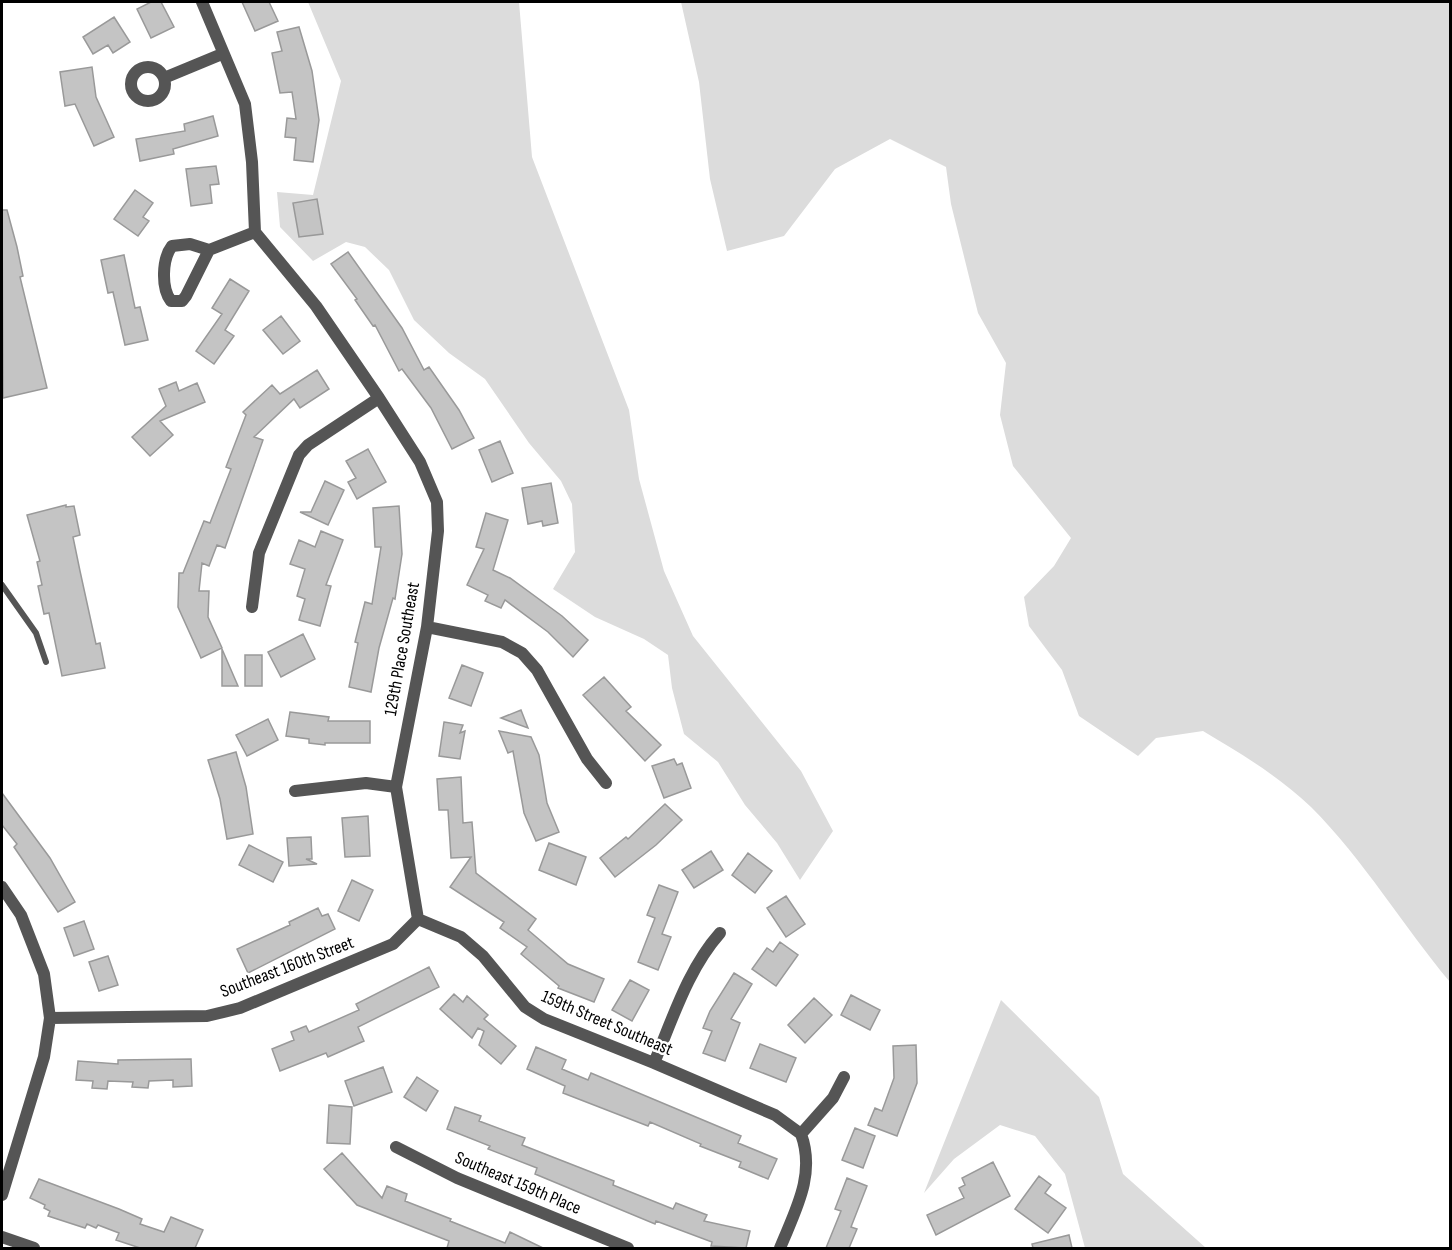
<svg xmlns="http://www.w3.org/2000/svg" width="1452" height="1250" viewBox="0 0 1452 1250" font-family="'Sofia Sans Condensed',sans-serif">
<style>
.green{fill:#dcdcdc}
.building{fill:#c4c4c4;stroke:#999;stroke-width:1.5}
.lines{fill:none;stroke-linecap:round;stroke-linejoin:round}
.service{stroke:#555;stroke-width:6}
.minor{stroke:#555;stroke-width:12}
.labels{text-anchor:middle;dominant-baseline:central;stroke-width:5;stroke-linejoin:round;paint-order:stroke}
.street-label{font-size:18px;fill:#000;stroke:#fff}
</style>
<rect width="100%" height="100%" fill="#fff"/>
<path class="green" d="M308,2H519L532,157L629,410L639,479L664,571L693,636L801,771L833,831L800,880L777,843L745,805L718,762L684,734L672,688L668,655L644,639L595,617L553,589L575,552L572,504L561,481L529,443L485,379L449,353L414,320L389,270L365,247L346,242L313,261L280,227L277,192L313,195L341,81Z
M681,2H1450V982C1403,926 1364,860 1311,807C1280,777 1240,753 1203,731L1156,738L1138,756L1079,716L1062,670L1029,626L1024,597L1054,566L1071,538L1013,466L1000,415L1006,363L978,313L951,204L946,167L890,139L835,169L784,236L727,251L710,179L699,82Z
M1001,1000L1099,1097L1123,1174L1206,1248H1085L1065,1174L1035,1136L1000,1125L954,1159L924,1193Z"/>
<path class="building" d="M151,2H161L174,27L151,38L137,9Z
M242,2H269L278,21L255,31Z
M114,17L130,42L113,53L108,45L93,54L83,37Z
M299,27L312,71L319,120L313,162L294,160L296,138L285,137L287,118L296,119L292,92L280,93L272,53L282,51L277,32Z
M92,67L96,97L114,137L94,146L75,104L65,106L60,72Z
M213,116L218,136L173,149L174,154L140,161L136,139L185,131L184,124Z
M216,166L219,184L210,185L212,203L191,206L186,169Z
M135,190L153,203L143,217L149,221L138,236L114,219Z
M317,199L323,234L299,237L293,203Z
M2,210H7L17,247L23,276L20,277L47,388L3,398Z
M348,252L402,328L424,370L429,367L459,410L474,438L452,449L431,408L402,369L399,371L375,325L373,326L355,300L357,299L331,264Z
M124,255L135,308L140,307L148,340L125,345L113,292L108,293L101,260Z
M230,279L249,291L225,330L234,336L214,364L196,351L222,314L212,308Z
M281,316L300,341L283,354L263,330Z
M317,370L329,389L300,408L294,399L254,437L263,440L225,548L217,545L209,566L202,563L199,591H209L208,617L222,648L201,658L178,607L179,573H183L204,521L210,523L231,469L226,467L246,415L243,412L272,385L280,394Z
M176,382L179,391L197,383L205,402L160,421L173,435L150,456L132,437L166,406L159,389Z
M500,441L513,473L492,482L479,450Z
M368,449L386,482L357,499L348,482L356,478L346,461Z
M325,481L344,490L328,525L300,512H311Z
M551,483L558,523L543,526L542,521L528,524L522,488Z
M66,505V507L74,506L80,535L73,537L80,571L96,644L100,643L105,668L62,676L49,613L44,614L38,586L42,585L37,562L40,561L27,515Z
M399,506L402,554L395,599L393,598L379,648L371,692L349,687L358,643L355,642L365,602L372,604L381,547H375L373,508Z
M486,513L508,520L493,570L510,578L562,616L588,640L573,657L548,632L505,600L501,608L485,601L488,595L467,585L484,549L476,547Z
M321,531L343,540L326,585L331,586L320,626L299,620L305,599L297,596L305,569L290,564L299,540L315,547Z
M303,634L315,659L281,677L268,652Z
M222,649L238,686H222Z
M245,655H262V686H245Z
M462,665L483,673L471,706L449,698Z
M604,677L631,707L626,711L661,745L645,761L583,695Z
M521,710L528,728L501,718Z
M290,712L329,717L328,721H370V743H325V745L309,743V739L286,736Z
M268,719L278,740L247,756L236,735Z
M444,722L463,725L460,733L465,731L460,759L439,756Z
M499,731L531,737L539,755L547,803L559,832L536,841L524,813L513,751L508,753Z
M236,752L246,787L253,834L227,839L220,799L208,760Z
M674,759L677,765L682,763L691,788L664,798L652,766Z
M461,777L463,823L472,822L476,873L536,919L528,930L568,964L604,979L594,1002L558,988L559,986L521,954L527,947L500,928L504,922L450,887L471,857L451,858L448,810H439L437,779Z
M2,793L50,858L75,902L58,912L14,847L17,844L2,825Z
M665,804L682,820L656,845L615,877L600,858L626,837L628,839Z
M368,816L370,856L345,857L342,818Z
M311,837L312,859H306L317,864L289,866L287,838Z
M549,843L586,857L576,885L539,870Z
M249,845L283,862L273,882L239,865Z
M711,851L723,870L694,888L682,870Z
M748,853L772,871L755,893L732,875Z
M352,880L373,890L359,921L338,911Z
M659,885L678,892L662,934L671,937L658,970L638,962L655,918L647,915Z
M786,896L805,924L786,937L767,908Z
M318,908L322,916L328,914L335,929L248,973L237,949L290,925L289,922Z
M84,921L94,949L74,956L64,928Z
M780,942L798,955L776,986L752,969L767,948L773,952Z
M108,956L118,985L99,991L89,962Z
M429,967L439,987L358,1027L364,1041L328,1057L326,1053L280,1071L272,1049L294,1040L291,1032L306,1026L309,1032L359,1010L356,1004Z
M734,973L752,984L731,1019L740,1023L725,1061L703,1053L712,1031L703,1028L710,1011Z
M630,980L649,990L632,1021L612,1010Z
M454,994L463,1002L467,996L488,1015L484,1019L516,1046L501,1064L479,1045L484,1031L478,1028L472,1038L440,1009Z
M851,995L880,1010L870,1030L841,1015Z
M814,998L832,1015L805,1043L788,1025Z
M760,1044L796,1058L786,1082L750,1068Z
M916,1045L917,1083L897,1136L868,1125L875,1108L882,1111L894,1078L893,1046Z
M536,1047L566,1060L562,1069L588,1080L591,1073L741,1136L738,1143L777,1159L768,1179L739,1167L741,1162L700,1146L701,1144L650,1122L648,1126L563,1093L565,1086L527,1069Z
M191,1059L192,1086L173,1087V1080L149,1081L148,1088L132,1087L133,1082L108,1081L107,1089L92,1088L93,1081L76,1080L78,1061L118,1064V1060Z
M383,1067L392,1092L354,1106L345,1081Z
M417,1077L438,1091L426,1111L404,1097Z
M329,1105L352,1107L350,1144L327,1143Z
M455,1107L481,1116L479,1121L525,1138L522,1145L614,1181L613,1185L673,1209L676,1203L707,1215L704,1221L750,1231L746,1248L711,1246L712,1242L656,1221L655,1224L535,1174L537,1168L488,1149L490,1146L447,1129Z
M855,1128L875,1136L863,1168L842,1160Z
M342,1153L382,1198L387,1186L407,1194L405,1201L451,1219L450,1221L505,1243L510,1232L543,1248H447L449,1241L357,1205L324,1169Z
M993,1162L1010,1196L936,1235L927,1215L964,1198L959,1188L965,1185L962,1178Z
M1039,1176L1051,1185L1045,1193L1066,1208L1048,1233L1015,1209Z
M847,1178L867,1186L851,1227L857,1229L849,1248H826L841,1211L835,1209Z
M39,1179L119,1209L142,1219L140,1224L164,1232L171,1217L203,1230L195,1248H140L116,1240L119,1233L98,1225L96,1228L87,1224L85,1228L48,1216L50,1211L44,1208L45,1205L30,1198Z
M1069,1235L1072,1248H1033L1032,1244Z"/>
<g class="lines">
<path class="service" d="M2,585L36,633L46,662"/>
<path class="minor" d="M202,2L245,104L252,162L255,232L316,306L379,398L420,462L437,502L438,531L427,627L396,787L418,919
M131 84a17 17 0 1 1 34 0a17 17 0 1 1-34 0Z
M164,78L222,54
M209,250L186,296L182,301H171C161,288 162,259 172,246L190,244L209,250L255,232
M252,607L259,553L299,455L308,445L379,398
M427,627L502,642L522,653L537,670L587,759L606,783
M295,791L366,783L396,787
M2,887L21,915L44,974L50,1018L44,1057L2,1195
M418,919L461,937L483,956L525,1007L544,1019L654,1063L775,1115L801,1134
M50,1018L207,1016L240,1008L393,944L418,919
M654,1063C673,1018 688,969 720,933
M801,1134L833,1098L844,1077
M396,1147L457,1178L628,1248
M2,1237L34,1248
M780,1248C795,1211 816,1175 801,1134"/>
</g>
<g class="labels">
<g class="street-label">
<text transform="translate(402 649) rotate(-80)">129th Place Southeast</text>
<text transform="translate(287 967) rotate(-21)">Southeast 160th Street</text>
<text transform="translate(607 1023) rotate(23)">159th Street Southeast</text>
<text transform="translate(518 1183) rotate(23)">Southeast 159th Place</text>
</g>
</g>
<rect width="1452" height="1250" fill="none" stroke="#000000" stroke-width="6"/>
</svg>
